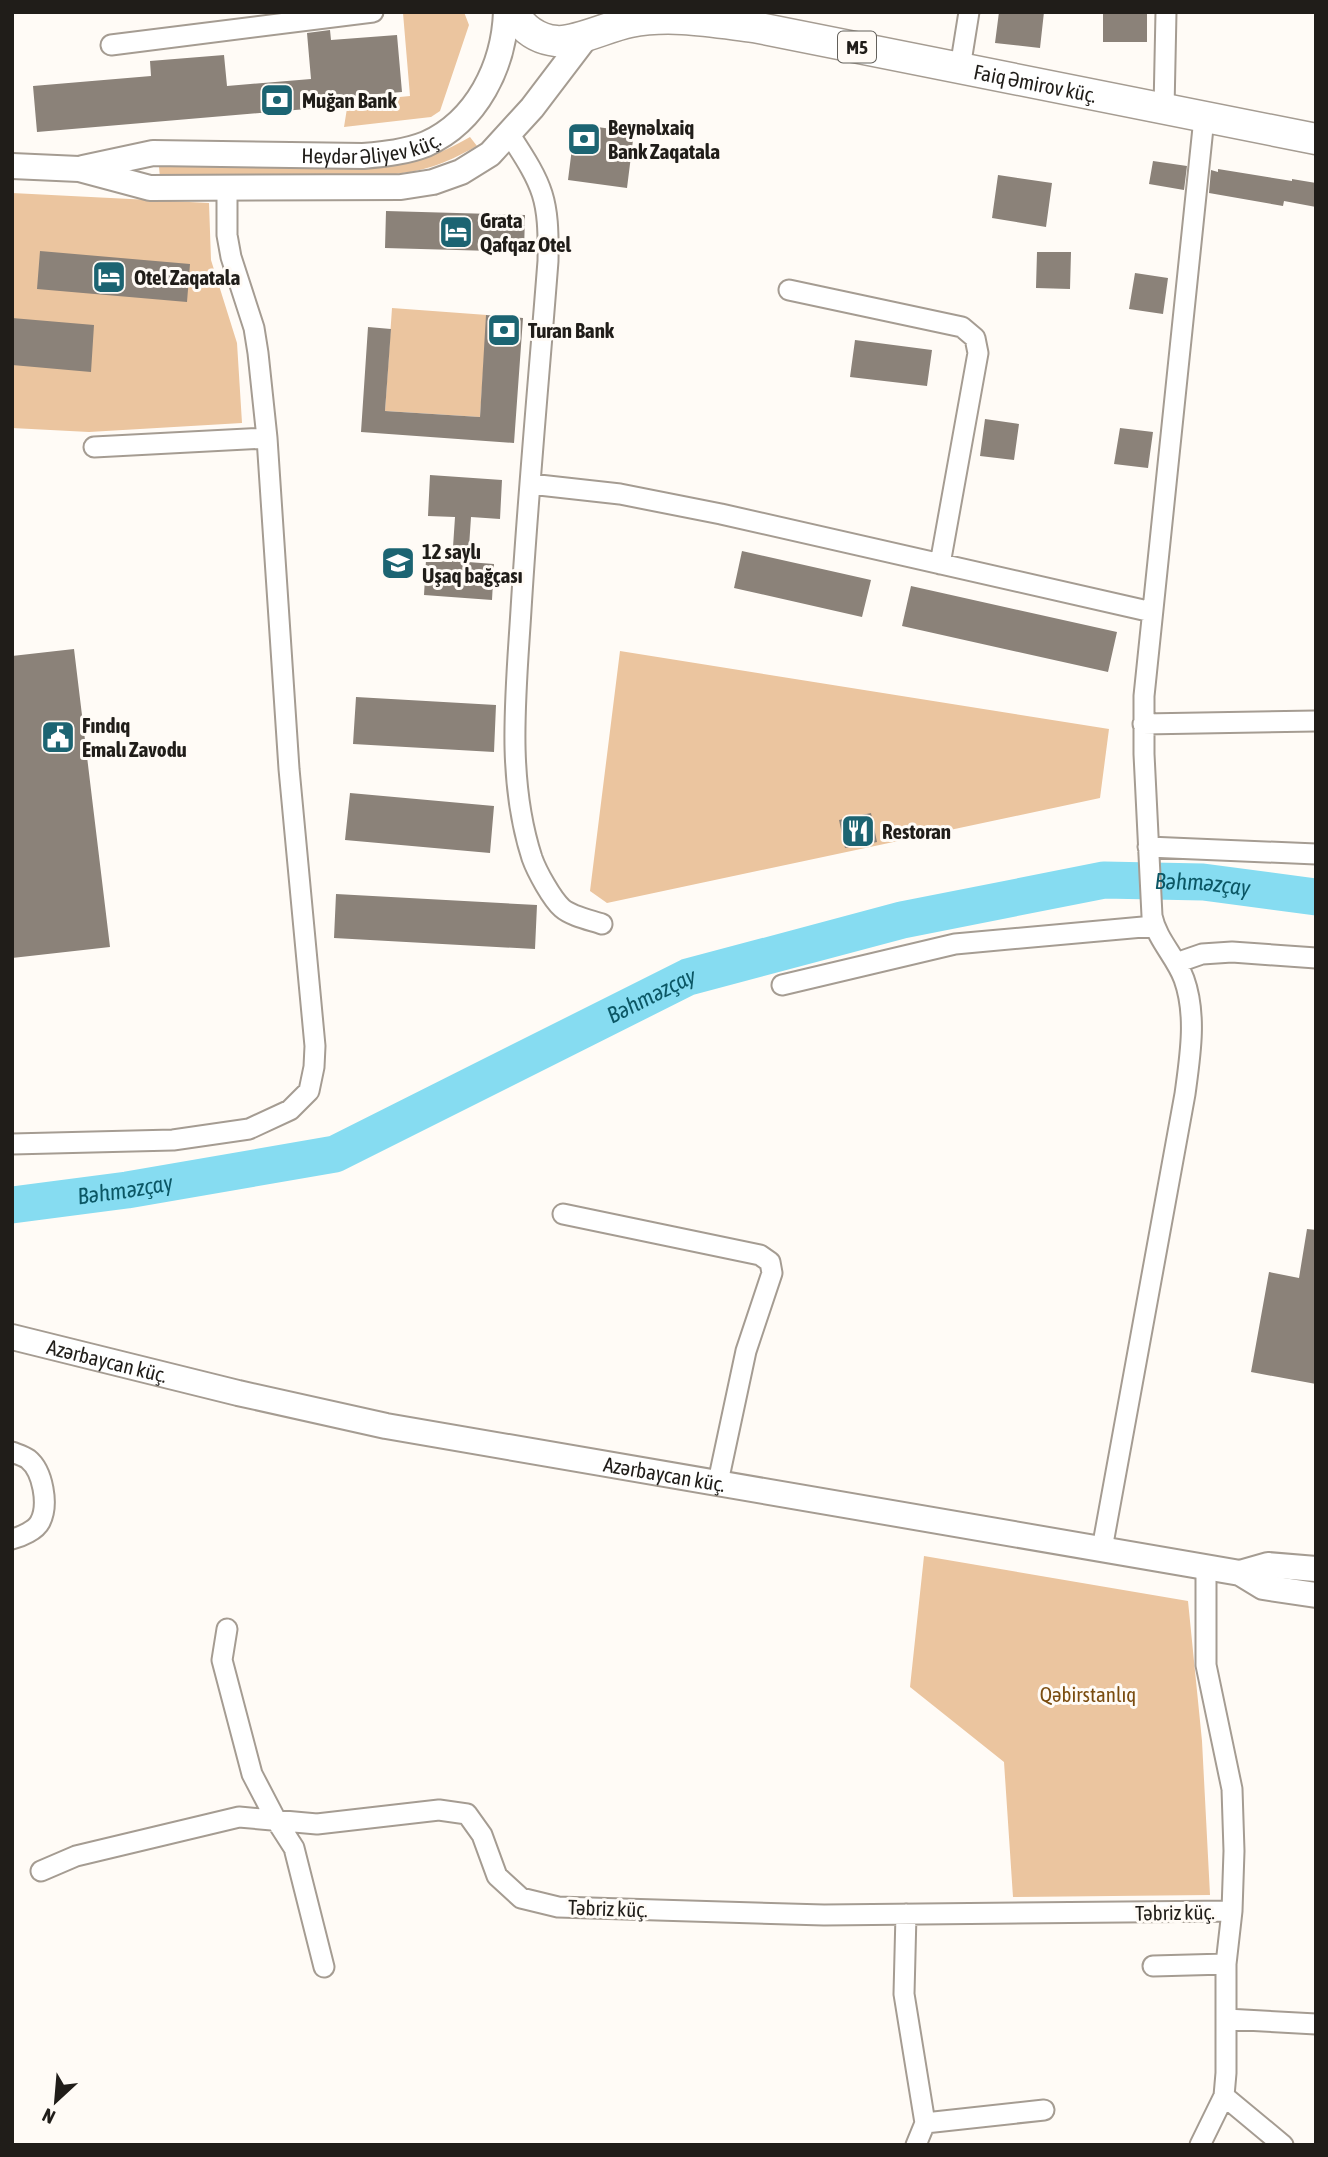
<svg xmlns="http://www.w3.org/2000/svg" width="1328" height="2157" viewBox="0 0 1328 2157" font-family="'Asap Condensed',sans-serif">
<style>
.green{fill:#ebc59f}
.lines{fill:none;stroke-linecap:round;stroke-linejoin:round}
.river{stroke:#86dcf1;stroke-width:37}
.building{fill:#8b8279}
.minor-casing{stroke:#a59c92;stroke-width:23}
.major-casing{stroke:#a59c92;stroke-width:28}
.highway-casing{stroke:#a59c92;stroke-width:33}
.minor{stroke:#fff;stroke-width:19}
.major{stroke:#fff;stroke-width:24}
.highway{stroke:#fff;stroke-width:30}
.labels{text-anchor:middle;dominant-baseline:central;stroke-width:6;stroke-linejoin:round;paint-order:stroke}
.shield{fill:#fffbf6;stroke:#63605b;stroke-width:2}
.shield-label{font-size:19px;font-weight:bold;fill:#201d19}
.street-label{font-size:21px;fill:#201d19;stroke:#fffbf6}
.poi-label{font-size:21px;font-weight:bold;fill:#201d19;stroke:#fffbf6;text-anchor:start}
.park-label{font-size:21px;fill:#7a4c0f;stroke:#fffbf6}
.water-label{font-size:23px;font-style:italic;fill:#0b5765;stroke:#fffbf6}
</style>
<rect width="100%" height="100%" fill="#fffbf6"/>
<path class="green" d="M464,12L469,25L440,111L431,117L344,127L348,102L410,96L403,13Z
M470,137L477,146C442,165 424,172 384,175L160,178L159,167L384,165C421,161 438,155 470,137Z
M12,193L209,203L211,260L237,343L242,423L89,432L12,428Z
M392,308L487,315L480,417L385,411Z
M620,651L1109,729L1100,798L607,903L590,891Z
M924,1556L1188,1601L1202,1741L1210,1895L1013,1897L1004,1762L910,1687Z"/>
<g class="lines">
<path class="river" id="s1" d="M12,1205L127,1190L335,1154L688,977L902,920L1104,880L1203,882L1316,897"/>
</g>
<path class="building" d="M999,12H1044L1040,48L995,43Z
M1103,12H1147V42H1103Z
M330,30L331,40L397,35L402,92L341,97L342,106L37,132L33,86L151,76L150,61L224,55L227,86L311,79L307,33Z
M575,124L634,132L627,188L568,180Z
M1153,161L1187,166L1184,190L1149,184Z
M1218,169L1292,181V179L1316,183V207L1284,201L1283,206L1209,193L1211,170L1218,172Z
M998,175L1052,183L1046,227L992,218Z
M386,211L525,215L524,252L385,248Z
M40,251L190,264L187,302L37,289Z
M1037,252H1071L1070,289L1036,288Z
M1135,273L1168,278L1163,314L1129,309Z
M486,315L523,318L514,443L361,432L368,327L391,329L385,411L480,417Z
M12,318L94,325L91,372L12,365Z
M855,340L932,350L927,386L850,377Z
M985,419L1019,424L1014,460L980,456Z
M1120,428L1153,432L1148,468L1114,464Z
M430,475L502,480L500,519L471,517L468,562L494,564L492,600L424,595L426,560L452,562L455,517L428,516Z
M742,551L871,580L862,617L734,588Z
M911,586L1117,632L1108,672L902,626Z
M74,649L110,947L12,958V656Z
M356,697L496,705L494,752L353,744Z
M350,793L494,806L490,853L345,840Z
M871,813L877,842L845,848L839,820Z
M336,894L537,905L535,949L334,938Z
M1307,1229L1316,1230V1384L1251,1372L1269,1272L1299,1278Z"/>
<g class="lines">
<g class="minor-casing">
<path id="minor" d="M111,45L373,12
M960,68L969,12
M1164,109L1166,12
M510,135C544,187 549,198 548,261C539,377 528,494 521,610C516,693 506,778 532,858C537,872 552,899 562,908C571,916 590,920 602,924
M789,290L962,327L975,338L978,353L940,564
M94,447L267,438
M530,484L620,494L721,514L1152,612
M1143,724L1316,721
M1148,847L1316,854
M1176,963L1202,954L1232,952L1316,958
M782,985L955,944L1154,926
M12,1144L173,1140L249,1129L290,1110L309,1091L314,1067L315,1046L289,769L267,438L258,353L254,328L231,257L227,235V187
M563,1214L760,1255L770,1262L772,1273L746,1351L718,1482
M12,1452C17,1454 24,1456 28,1459C43,1471 49,1505 40,1522C36,1530 21,1537 12,1539
M1102,1549L1185,1094C1190,1057 1197,1015 1184,979C1176,957 1157,940 1152,916L1144,754V696L1204,118
M227,1629L222,1660L252,1774L276,1820L294,1848L324,1967
M41,1871L76,1856L239,1817L317,1824L439,1810L467,1814L482,1835L497,1876L521,1898L558,1907L824,1915L1232,1911
M906,1914L904,1994L925,2123L916,2145
M1153,1966L1226,1964
M1226,2019L1316,2024
M1224,2096L1283,2145
M925,2123L1044,2110
M1200,2145L1224,2096L1226,2073V1964L1232,1911L1234,1851L1232,1789L1206,1665V1567"/>
</g>
<g class="major-casing">
<g id="major">
<path d="M12,166L79,169L150,188L401,187L433,182L461,172L490,154L532,108L589,33"/>
<path id="s2" d="M83,168L153,153L363,156C385,154 406,152 426,144C477,121 504,66 506,12"/>
<path id="s3" d="M12,1337L238,1393L386,1426L1240,1573L1263,1587L1316,1595"/>
<path d="M1240,1573L1268,1565L1316,1569"/>
</g>
</g>
<g class="highway-casing">
<g id="highway">
<path id="s4" d="M513,12C523,29 537,39 556,41C575,43 609,26 630,22C671,14 713,22 754,27L1316,139"/>
</g>
</g>
<use href="#minor" class="minor"/>
<use href="#major" class="major"/>
<use href="#highway" class="highway"/>
</g>
<defs>
<g id="bank-square" transform="scale(1.75)"><rect x="-9" y="-9" width="18" height="18" rx="4" fill="#1c6472" stroke="#fffbf6"/><path d="M-6-4H6V4H-6ZM0-2.3a2.3 2.3 0 1 0 0 4.6a2.3 2.3 0 1 0 0-4.6Z" fill="#fff"/></g>
<g id="hotel-square" transform="scale(1.75)"><rect x="-9" y="-9" width="18" height="18" rx="4" fill="#1c6472" stroke="#fffbf6"/><path d="M-6-4.5h1.5V1H6V5H4.5V3h-9V5H-6ZM-4 0a1.8 1.8 0 1 1 3.6 0ZM.5 0V-2.5h3Q6-2.5 6 0Z" fill="#fff"/></g>
<g id="school-square" transform="scale(1.75)"><rect x="-9" y="-9" width="18" height="18" rx="4" fill="#1c6472" stroke="#fffbf6"/><path d="M0-5L7-2L0 1L-7-2ZM-4 1L0 2.5L4 1V4Q0 6-4 4Z" fill="#fff"/></g>
<g id="civic-square" transform="scale(1.75)"><rect x="-9" y="-9" width="18" height="18" rx="4" fill="#1c6472" stroke="#fffbf6"/><path d="M-.6-6.5H3V-4.5H.6V-3L4-1V1h2V6H-6V1h2V-1L-.6-3ZM-1.2 2.5V6h2.4V2.5Z" fill="#fff"/></g>
<g id="restaurant-square" transform="scale(1.75)"><rect x="-9" y="-9" width="18" height="18" rx="4" fill="#1c6472" stroke="#fffbf6"/><path d="M-5-6h1v4h1v-4h1v4h1v-4h1v5L-1.5 .5V6h-2V.5L-5-1ZM5-6V6H3V1.5H1.5Q1.5-4 5-6Z" fill="#fff"/></g>
</defs>
<g fill-rule="evenodd">
<use href="#bank-square" x="277" y="100"/>
<use href="#bank-square" x="584" y="139"/>
<use href="#hotel-square" x="456" y="232"/>
<use href="#hotel-square" x="109" y="277"/>
<use href="#bank-square" x="504" y="330"/>
<use href="#school-square" x="398" y="563"/>
<use href="#civic-square" x="58" y="737"/>
<use href="#restaurant-square" x="858" y="831"/>
</g>
<g class="labels">
<rect class="shield" x="838" y="31.5" width="38" height="31" rx="5"/>
<g class="shield-label">
<text x="857" y="47">M5</text>
</g>
<g class="street-label">
<text stroke="none"><textPath href="#s4" startOffset="542">Faiq Əmirov küç.</textPath></text>
<text stroke="none"><textPath href="#s2" startOffset="290">Heydər Əliyev küç.</textPath></text>
<text stroke="none"><textPath href="#s3" startOffset="98">Azərbaycan küç.</textPath></text>
<text stroke="none"><textPath href="#s3" startOffset="667">Azərbaycan küç.</textPath></text>
<text transform="translate(608 1908) rotate(2)">Təbriz küç.</text>
<text transform="translate(1175 1912) rotate(-1)">Təbriz küç.</text>
</g>
<g class="poi-label">
<text x="302" y="100">Muğan Bank</text>
<text x="608" y="127">Beynəlxaiq<tspan x="608" dy="24">Bank Zaqatala</tspan></text>
<text x="480" y="220">Grata<tspan x="480" dy="24">Qafqaz Otel</tspan></text>
<text x="134" y="277">Otel Zaqatala</text>
<text x="528" y="330">Turan Bank</text>
<text x="422" y="551">12 saylı<tspan x="422" dy="24">Uşaq bağçası</tspan></text>
<text x="82" y="725">Fındıq<tspan x="82" dy="24">Emalı Zavodu</tspan></text>
<text x="882" y="831">Restoran</text>
</g>
<g class="park-label">
<text x="1088" y="1694">Qəbirstanlıq</text>
</g>
<g class="water-label">
<text stroke="none"><textPath href="#s1" startOffset="1248">Bəhməzçay</textPath></text>
<text stroke="none"><textPath href="#s1" startOffset="681">Bəhməzçay</textPath></text>
<text stroke="none"><textPath href="#s1" startOffset="114">Bəhməzçay</textPath></text>
</g>
</g>
<rect width="1328" height="2157" fill="none" stroke="#201d19" stroke-width="28"/>
<g transform="translate(56 2101) rotate(206)" stroke="#fffbf6" stroke-width="5" paint-order="stroke">
<path d="M0-5L12 26L0 18L-12 26Z" fill="#201d19"/>
<text y="-10" font-size="19" font-weight="bold" text-anchor="middle" fill="#201d19">N</text>
</g>
</svg>
